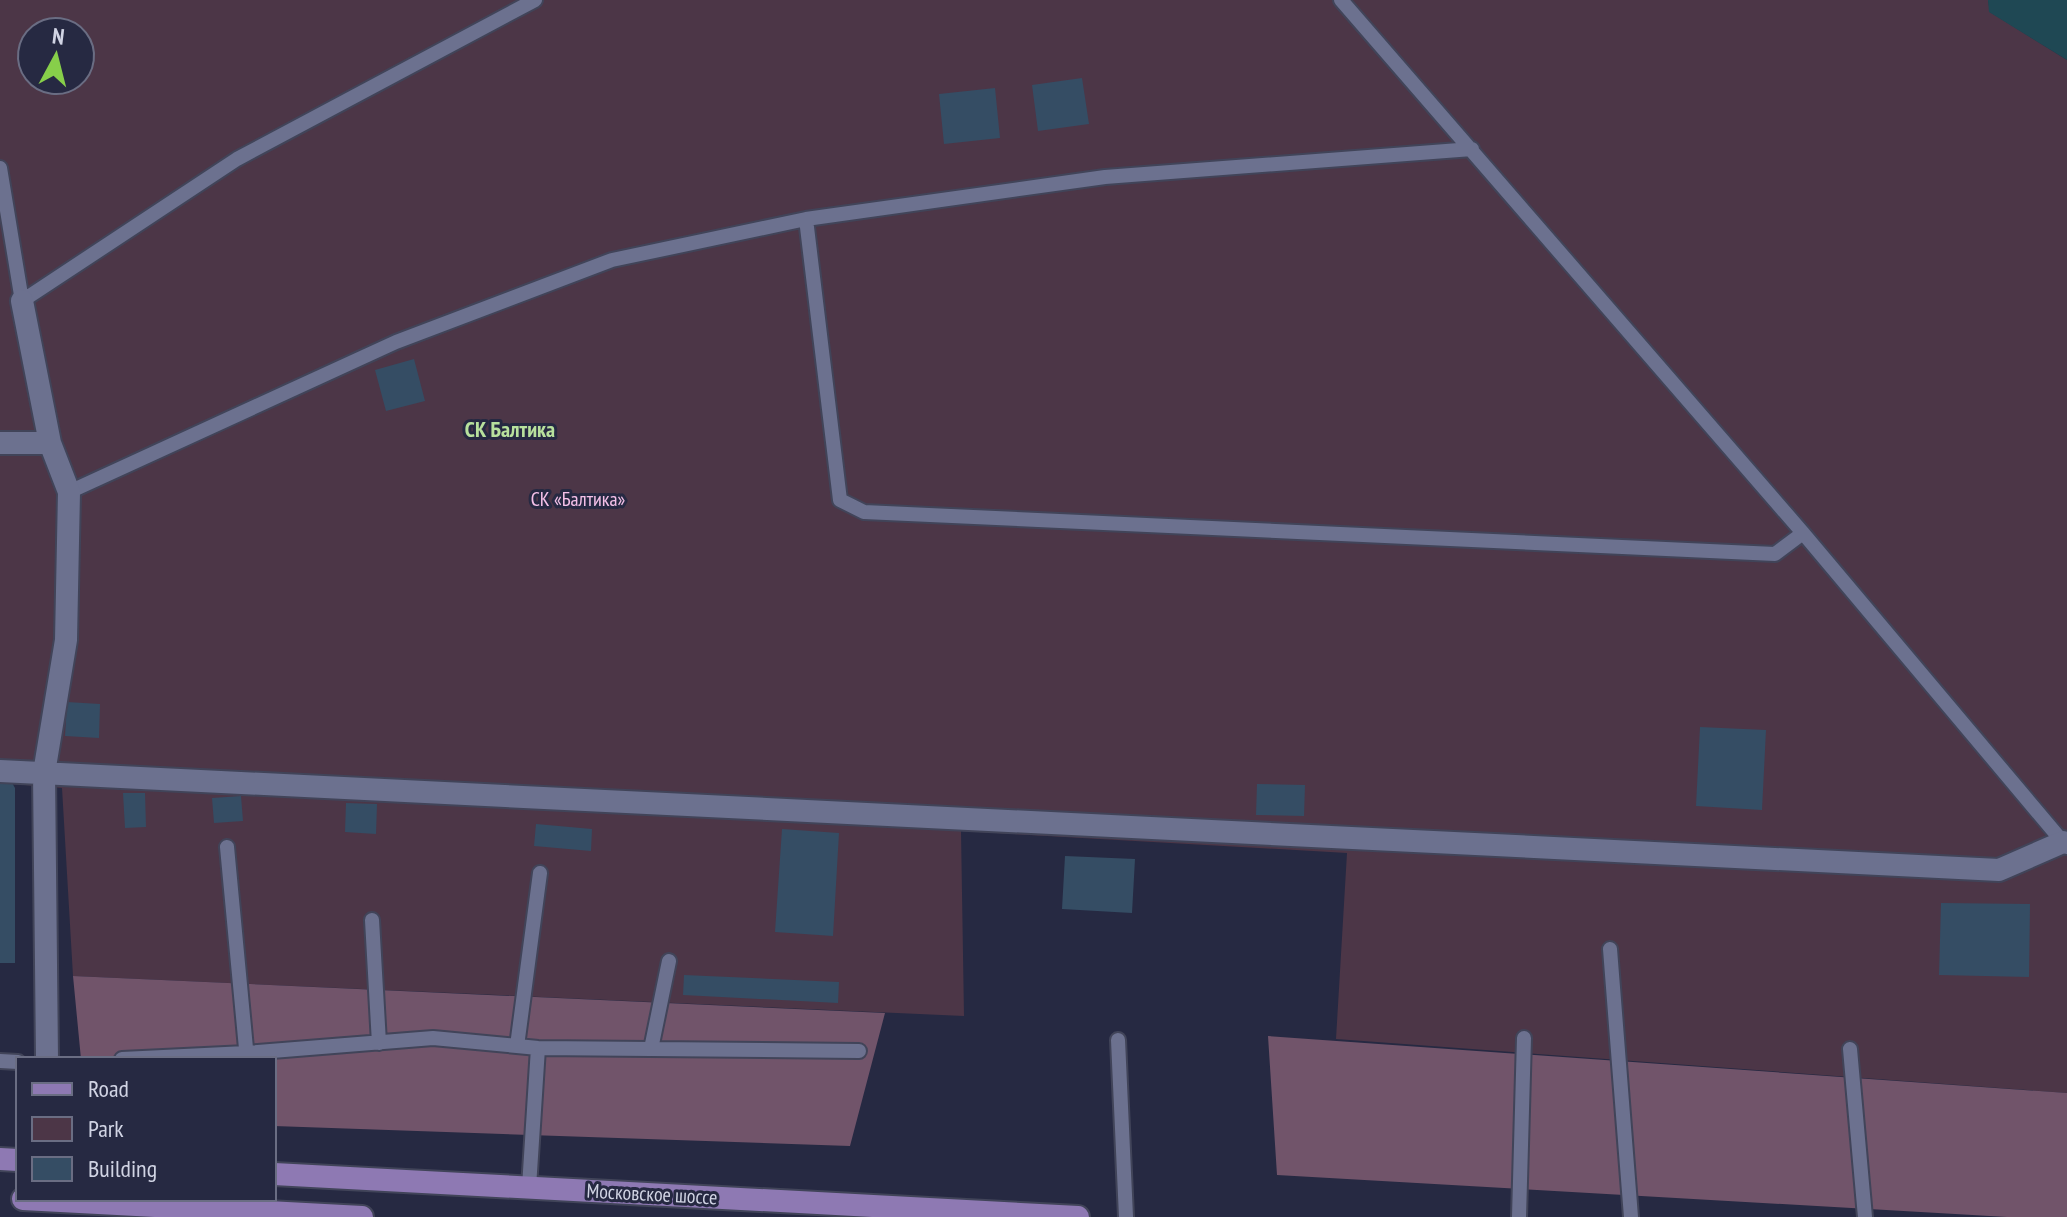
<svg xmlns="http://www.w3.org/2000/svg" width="2067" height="1217" viewBox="0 0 2067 1217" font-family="'PT Sans Narrow',sans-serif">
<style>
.green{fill:#4c3647;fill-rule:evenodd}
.forest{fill:#71546a}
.water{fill:#1f4854}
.building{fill:#354d64}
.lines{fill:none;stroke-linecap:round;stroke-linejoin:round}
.service-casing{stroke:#414459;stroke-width:18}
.minor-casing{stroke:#414459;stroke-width:26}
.primary-casing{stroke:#414459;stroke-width:26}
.service{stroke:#6c718f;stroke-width:14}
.minor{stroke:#6c718f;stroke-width:22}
.primary{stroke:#8e79b3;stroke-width:22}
.labels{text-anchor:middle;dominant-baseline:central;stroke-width:6;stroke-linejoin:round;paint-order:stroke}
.park-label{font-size:20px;fill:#f4c0e8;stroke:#262942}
.street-label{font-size:20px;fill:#d1d4e4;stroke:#262942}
.neighbourhood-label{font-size:22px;font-weight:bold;fill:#b8e19d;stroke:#262942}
</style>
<rect width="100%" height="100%" fill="#262942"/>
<path class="green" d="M0,0H1988L1990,12L2067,60V1093L1336,1039L1347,853L961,831L964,1016L73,976L62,788L0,783ZM32,32H80V80H32Z"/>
<path class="forest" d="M73,976L885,1013L850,1146L274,1126V1059H81Z
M1268,1036L2067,1093V1217H2007L1277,1175Z"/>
<path class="water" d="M1988,0H2067V60L1989,12Z"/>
<path class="building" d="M1082,78L1089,124L1038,131L1032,85Z
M995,88L1000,138L944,144L939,94Z
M414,359L425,401L386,411L375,370Z
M67,702L100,704L99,738L65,736Z
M1700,727L1766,730L1762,810L1696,806Z
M0,776L10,779L15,788V963H0Z
M1257,784L1305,785L1304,816L1256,815Z
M123,793H145L146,827L125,828Z
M241,796L243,821L214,823L212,798Z
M346,803L377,804L376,834L345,832Z
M536,824L592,829L591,851L534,846Z
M782,829L839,833L833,936L775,932Z
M1065,856L1135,859L1132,913L1062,909Z
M1941,903L2030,904L2029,977L1939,975Z
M684,975L839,982L838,1003L683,995Z"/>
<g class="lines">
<g class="service-casing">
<path id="service" d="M1341,0L1803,533L2067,847
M0,168L22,301L237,159L535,0
M806,219L840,500L864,512L1775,554L1803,533
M69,492L396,342L612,260L806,219L1105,177L1472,149
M227,847L247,1059
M372,920L379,1043
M1610,949L1631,1217
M1118,1040L1126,1217
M517,1046L540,873
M651,1049L669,961
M1850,1049L1865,1217
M122,1059L246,1053L433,1038L538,1048L859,1051
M0,1061L18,1062
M529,1187L538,1048
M1519,1217L1524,1038"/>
</g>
<g class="minor-casing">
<path id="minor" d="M22,301L50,443L69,492L66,640L44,773L47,1059
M0,443H50
M0,771L1999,870L2063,842"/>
</g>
<g class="primary-casing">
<path id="primary" d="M0,1159L18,1160
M274,1174L1078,1217
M23,1199L362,1217"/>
</g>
<use href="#service" class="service"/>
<use href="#minor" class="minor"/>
<use href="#primary" class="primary"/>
</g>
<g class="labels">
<g class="park-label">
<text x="578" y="499">СК «Балтика»</text>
</g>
<g class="street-label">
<text transform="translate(652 1194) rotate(3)">Московское шоссе</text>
</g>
<g class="neighbourhood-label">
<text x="510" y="429">СК Балтика</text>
</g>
</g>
<rect x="16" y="1057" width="260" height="144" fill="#262942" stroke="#6a6d83" stroke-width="2"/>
<rect x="32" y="1083" width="40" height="12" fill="#8e79b3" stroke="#6a6d83" stroke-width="2"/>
<text x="88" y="1097" font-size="24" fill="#d1d4e4">Road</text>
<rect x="32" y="1117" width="40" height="24" fill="#4c3647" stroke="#6a6d83" stroke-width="2"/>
<text x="88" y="1137" font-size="24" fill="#d1d4e4">Park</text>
<rect x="32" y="1157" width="40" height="24" fill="#354d64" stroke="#6a6d83" stroke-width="2"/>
<text x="88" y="1177" font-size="24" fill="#d1d4e4">Building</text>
<g transform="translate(56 56) rotate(7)"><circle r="38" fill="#262942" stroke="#6a6d83" stroke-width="2"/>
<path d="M0-6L14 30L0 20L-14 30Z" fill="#87cf4a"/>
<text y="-12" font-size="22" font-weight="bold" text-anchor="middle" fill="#d1d4e4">N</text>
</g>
</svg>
